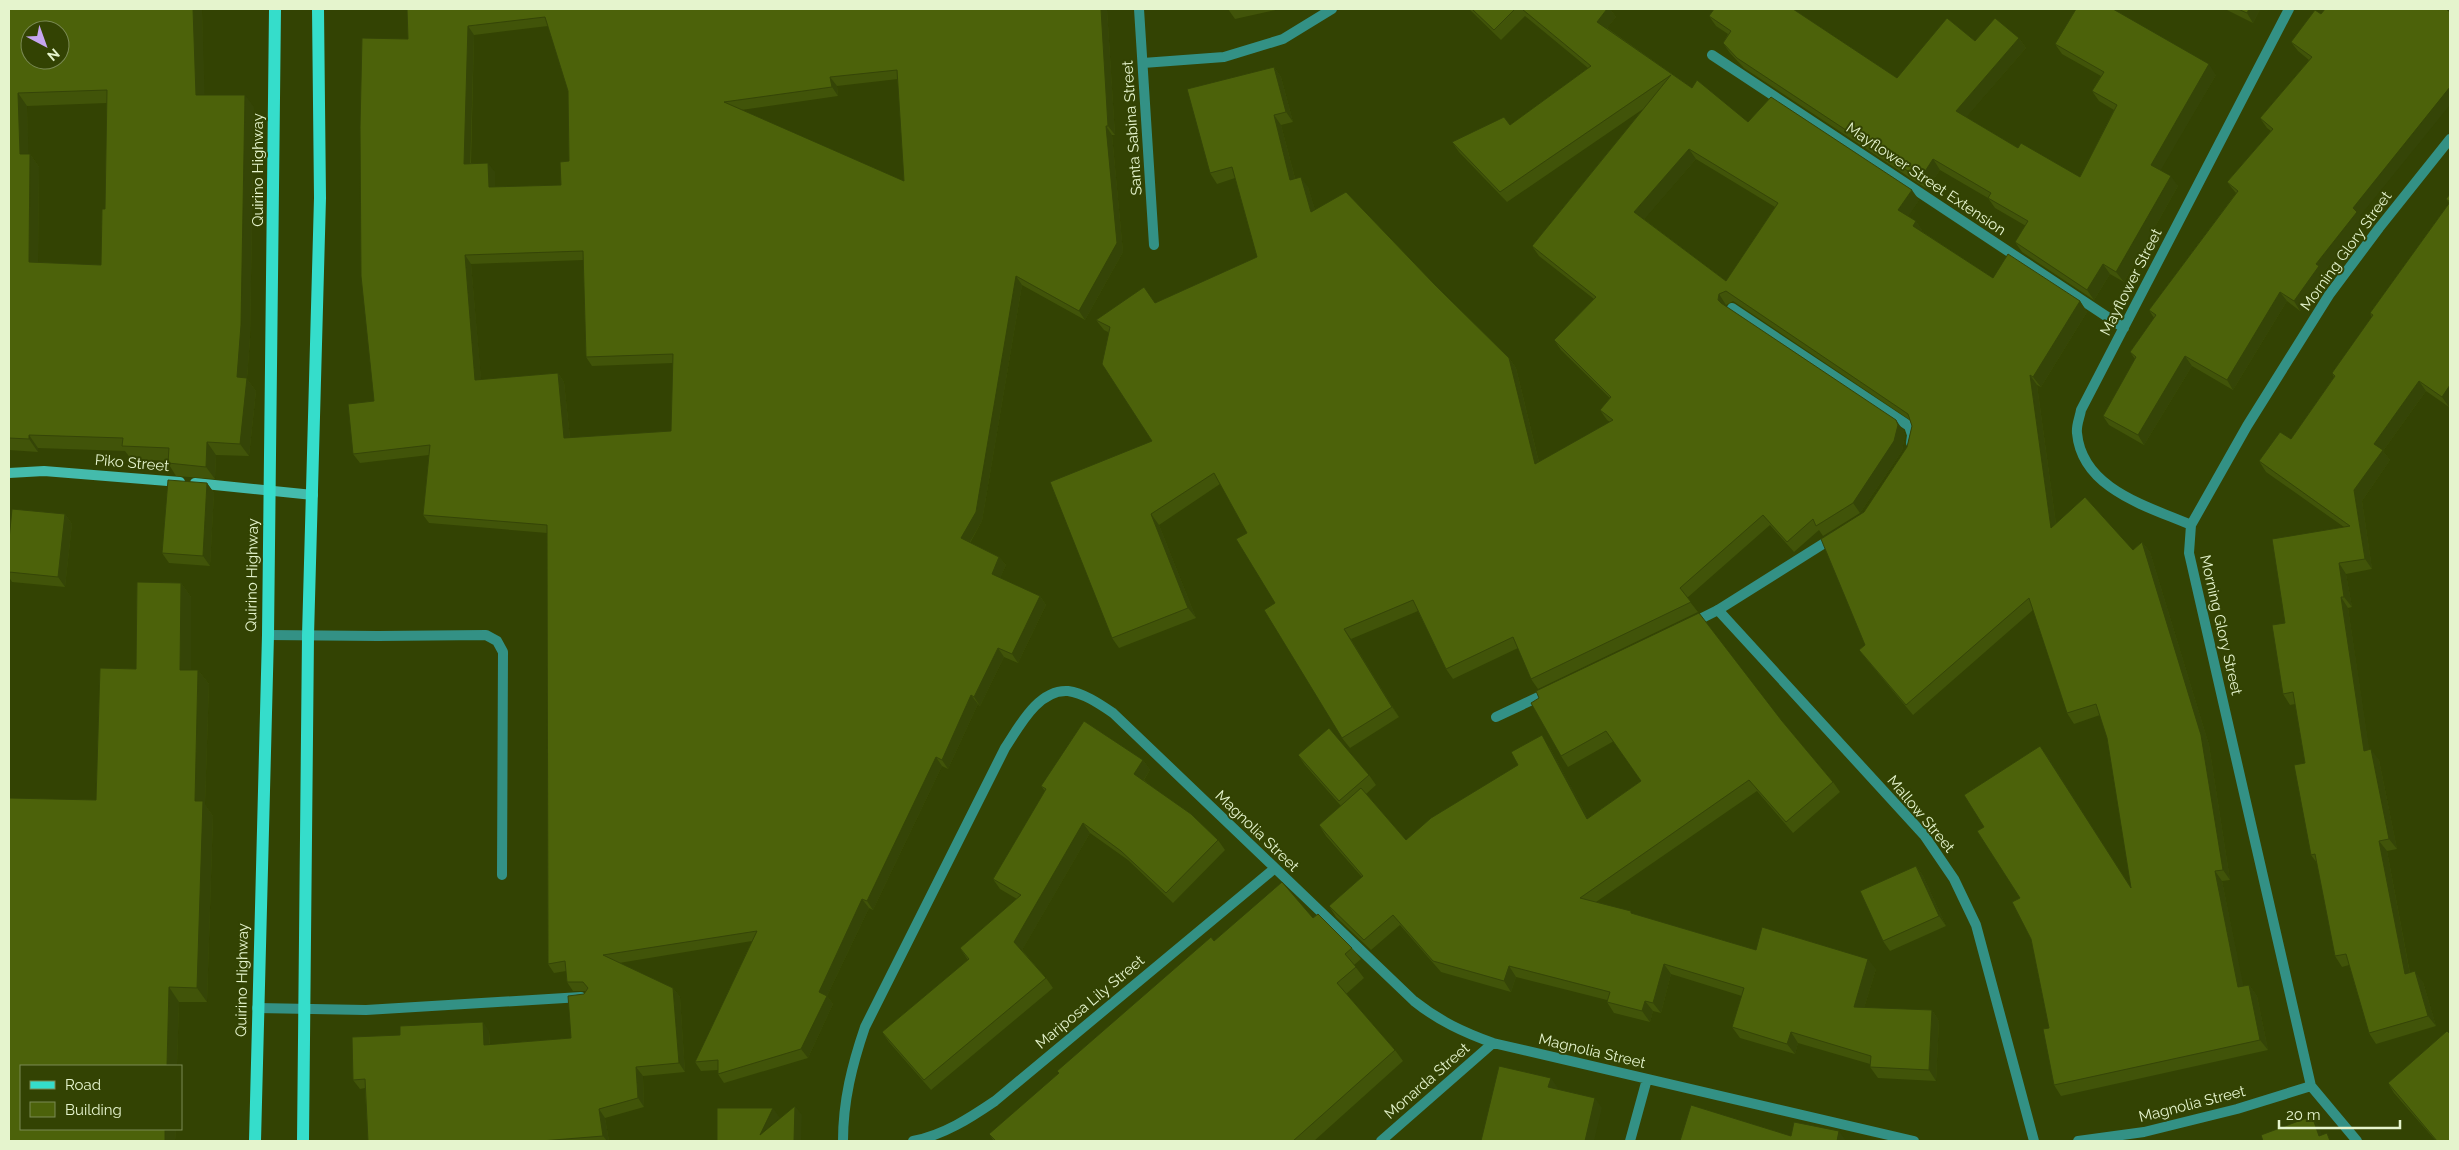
<svg xmlns="http://www.w3.org/2000/svg" width="2459" height="1150" viewBox="0 0 2459 1150" font-family="Raleway,sans-serif">
<style>
.lines{fill:none;stroke-linecap:round;stroke-linejoin:round}
.lane{stroke:#339185;stroke-width:10}
.street{stroke:#339185;stroke-width:10}
.secondary{stroke:#44bbac;stroke-width:10}
.primary{stroke:#35ddcb;stroke-width:12}
.wall{fill:#415409;fill-rule:evenodd}
.shaded-wall{fill:#354507}
.building{fill:#4c620a;stroke:#354507;fill-rule:evenodd}
.labels{text-anchor:middle;dominant-baseline:central;stroke-width:4;stroke-linejoin:round;paint-order:stroke}
.street-label{font-size:15px;fill:#e5f4cd;stroke:#334303}
</style>
<rect width="100%" height="100%" fill="#334303"/>
<g class="lines">
<path class="lane" d="M1732,308L1909,426L1912,435L1911,443
M1690,624L1718,610L1834,537
M268,635L378,636L486,635L497,641L503,652L502,875
M1496,717L1549,692
M257,1008L366,1010L581,997"/>
<path class="street" d="M1139,9L1154,245
M1712,55L2124,328
M1143,63L1224,57L1283,39L1332,9
M2191,525C2147,506 2082,489 2077,433C2076,425 2080,417 2081,410L2289,9
M1718,610L1924,835L1954,879L1976,925L2034,1141
M843,1141C843,1101 852,1065 865,1027L1005,748C1019,727 1038,689 1068,691C1084,693 1101,705 1113,713L1414,1001C1439,1021 1463,1032 1493,1043L1914,1141
M913,1141C944,1135 970,1118 995,1101L1275,868
M1381,1141L1493,1043
M1630,1141L1647,1079
M2078,1141L2144,1132L2237,1109L2311,1086
M2357,1141L2311,1086L2189,553L2191,525L2247,426L2329,295L2379,228L2450,139"/>
<path class="secondary" d="M9,473L44,471L180,482
M195,483L313,495"/>
<path class="primary" d="M255,1141L268,635L275,9
M303,1141L308,636L320,198L318,9"/>
</g>
<path class="wall" d="M9,9H202L204,95L254,107L250,338L247,379L256,391L249,456L216,455L215,479L176,476L168,463V461L131,459L125,451L38,448V452L9,450ZM107,103L105,209L101,265L38,263L39,167L30,154H28L27,106Z
M407,9H1107L1115,135H1112L1123,252L1085,320L1022,285L982,521L970,543L999,557L1006,565L1000,578L1040,596L1046,605L1018,663L1004,657L980,706L978,704L948,769L942,766L873,910L869,908L827,996L833,1004L808,1058L724,1083L718,1074V1070L701,1071L695,1062L752,941L619,963L673,988L680,997L685,1072L643,1076L644,1107L605,1118L609,1141H368L365,1088L360,1089L353,1080L489,1031L490,1045L571,1038L584,994L586,991H573L567,982L566,971L554,973L548,964L547,533L429,523L423,515L429,455L360,463L353,454L374,401L408,39ZM548,26L568,91L569,161L561,185L495,187V172L471,163L474,35ZM898,79L904,181L741,110L838,96L837,86ZM584,260L586,357L592,366L673,363L671,431L570,438L564,382L558,373L481,380L471,264Z
M1228,9H1280L1235,19Z
M1469,9H1610L1616,17L1607,28L1692,88L1748,122L1919,200L1908,216L1916,221L1923,232L1993,278L2080,301L2087,312L2041,387L2037,385L2056,524L2133,550L2142,542L2150,552L2209,745L2230,880L2222,881L2243,986L2249,985L2257,996L2268,1050L2061,1096L2054,1085L2049,1028L2031,939L2020,898L1984,827L2040,746L2131,887L2107,738L2100,715L2074,724L2067,713L2033,610L1913,715L1867,660L1859,650L1865,645L1864,512L1907,447L1912,426L1910,420L1733,301L1726,305V307L1903,430L1905,435L1902,451L1860,513L1823,536L1819,530L1794,552L1770,525L1687,598L1698,612L1538,689L1531,679L1518,648L1453,679L1446,669L1418,611L1351,639L1399,717L1350,748L1342,738L1275,603L1247,533L1220,484L1159,525L1196,618L1119,648L1112,638L1152,441L1108,332L1104,330L1096,320L1155,303L1257,257L1235,178L1217,184L1210,173L1274,67L1281,77L1293,122L1281,125L1295,178L1308,187L1315,210L1436,286L1509,358L1516,368L1539,462L1610,422L1607,420L1600,410L1610,398L1561,350L1554,340L1594,299L1539,256L1532,246L1643,109L1507,202L1459,152L1452,142L1510,125L1588,68L1525,16L1501,40ZM1696,159L1775,207L1726,281L1644,219Z
M2225,9H2260L2253,23Z
M2315,10L2360,216L2364,222L2323,273L2325,276L2300,311L2287,301L2233,390L2192,366L2144,445L2109,425L2103,416L2135,359L2130,352L2154,318L2149,310L2236,193L2227,182L2271,131L2267,128L2260,118L2309,60L2298,51L2291,42Z
M1796,11L1897,78L1975,41L2019,38L2026,48L1966,117L2018,148L2080,177L2114,110L2099,101L2092,91L2101,76L2062,54L2055,44L2216,75L2160,170L2178,186L2124,282L2110,274L2094,300L2022,252L2015,242L2026,226L1995,208L1988,198L1940,170L1927,189L1744,68L1730,53L1723,43L1728,34L1716,26L1709,16Z
M2450,194V405L2449,407L2426,391L2383,451L2390,460L2362,501L2372,569L2346,574L2352,607L2348,608L2369,750L2379,760L2397,849L2387,851L2410,973L2423,982L2436,1026L2376,1044L2369,1033L2349,965L2342,967L2335,956L2317,863L2311,855L2305,763L2295,704L2290,705L2283,694L2285,623L2344,527L2266,472L2259,461L2291,439L2334,377L2332,373L2372,317L2370,313L2449,203L2446,199Z
M207,483L214,493L210,566L169,563L162,553Z
M65,514L72,524L65,587L12,582L9,577V540Z
M137,582L181,583L191,597V670H198L209,684L205,805L213,816L207,1002H179L177,1066H21V1129H176L175,1141H9V798L96,800L100,668L136,669Z
M1531,703L1782,721L1833,782L1840,792L1793,833L1757,791L1596,902L1633,914L1756,950L1876,969L1864,1008L1932,1010L1939,1021L1936,1081L1878,1078L1870,1067V1064L1798,1043L1795,1054L1740,1038L1732,1027L1742,996L1671,974L1661,1013L1653,1011L1650,1022L1614,1013L1607,1002V1000L1516,977L1511,992L1441,972L1400,925L1371,950L1336,917L1329,906L1362,877L1326,836L1319,825L1341,806L1305,765L1298,755L1369,775L1376,785L1366,794L1406,840L1549,746L1588,818L1641,781L1614,741L1568,767L1561,756Z
M1143,760L1150,770L1144,780L1218,840L1225,850L1173,903L1128,860L1090,833L1022,950L1046,978L1053,988L931,1090L889,1042L882,1032L968,960L960,948L1017,899L1000,889L993,879L1045,791L1041,786Z
M1916,866L1923,876L1946,926L1890,951L1883,941Z
M1313,918L1352,948L1361,959L1354,965L1364,978L1346,994L1395,1050L1403,1061L1314,1141H994L989,1134L1214,941Z
M2388,1083L2450,1141H2436L2394,1093Z"/>
<path class="shaded-wall" d="M193,9H202L205,107L196,95Z
M1101,9H1107L1115,135L1108,126Z
M1607,9H1610L1616,17L1604,32L1597,22Z
M2249,9H2260L2253,23L2247,13Z
M468,26L474,35L470,173L464,164Z
M2019,38L2026,48L1963,121L1956,111Z
M2209,64L2216,75L2158,175L2151,165Z
M1274,67L1281,77L1293,122L1286,112Z
M830,77L837,86L838,96L832,87Z
M2450,87V105L2360,216L2364,222L2323,273L2325,276L2300,311L2294,301L2316,264L2353,208Z
M18,93L27,106L29,167L20,154Z
M245,95L254,107L250,338L247,379L256,391L249,456L240,444L237,377Z
M1274,115L1281,125L1298,190L1290,180Z
M1106,126L1112,135L1123,252L1085,320L1079,311Z
M1689,149L1696,159L1642,222L1634,212Z
M30,154L39,167L38,275L29,262Z
M1933,159L1940,170L1927,189L1920,179Z
M488,163L495,172V196L489,187Z
M2171,176L2178,186L2124,282L2116,272Z
M1301,177L1308,187L1319,222L1311,212Z
M1912,190L1919,200L1906,220L1898,210Z
M1916,221L1923,232L1920,236L1913,226Z
M465,255L471,264L482,389L475,380Z
M2103,264L2110,274L2094,300L2087,290Z
M1016,276L1022,285L982,521L967,547L961,538Z
M2280,292L2287,301L2233,390L2227,380Z
M1719,294L1726,305V311L1718,300Z
M2080,301L2087,312L2041,387L2033,377Z
M2185,356L2192,366L2144,445L2138,435Z
M1509,358L1516,368L1542,475L1535,464Z
M558,373L564,382L571,447L564,438Z
M2030,375L2037,385L2058,539L2051,528Z
M2419,381L2426,391L2383,451L2390,460L2362,501L2372,569L2365,559L2354,490L2374,444Z
M2450,385V405L2449,407L2442,397Z
M1896,420L1903,430L1905,435L1902,451L1860,513L1853,503Z
M29,435L38,448V452L29,439Z
M207,442L216,455L215,479L206,467Z
M207,483L214,493L210,566L203,556Z
M65,514L72,524L65,587L58,577Z
M1151,514L1159,525L1196,618L1188,608Z
M2142,542L2150,552L2209,745L2230,880L2223,870Z
M999,557L1006,565L998,583L992,574Z
M2339,563L2346,574L2352,607L2344,597Z
M181,583L191,597V684L180,670Z
M1040,596L1046,605L1018,663L1012,654Z
M2341,597L2348,608L2371,761L2364,751Z
M1344,629L1351,639L1399,717L1392,707Z
M998,648L1004,657L980,706L974,697Z
M198,670L209,684L205,805L213,816L207,1002L197,988L195,801Z
M971,695L978,704L948,769L942,760Z
M1542,735L1549,746L1595,830L1587,819Z
M2040,746L2048,756L2138,898L2131,888Z
M2371,749L2379,760L2397,849L2389,839Z
M936,757L942,766L873,910L867,901Z
M1143,760L1150,770L1141,784L1134,774Z
M1083,823L1090,833L1021,952L1014,942Z
M2379,841L2387,851L2412,985L2405,974Z
M1916,866L1923,876L1946,926L1939,916Z
M2215,871L2222,881L2246,998L2238,987Z
M862,899L869,908L827,996L833,1004L808,1058L801,1049L819,992Z
M1868,959L1876,969L1861,1018L1854,1007Z
M1664,964L1671,974L1661,1013L1653,1003Z
M1509,966L1516,977L1511,992L1504,981Z
M2415,971L2423,982L2436,1026L2428,1016Z
M2249,985L2257,996L2268,1050L2260,1040Z
M169,987L179,1002L177,1066H167Z
M673,988L680,997L685,1072L679,1063Z
M1645,1001L1653,1011L1650,1022L1642,1011Z
M1932,1010L1939,1021L1936,1081L1929,1070Z
M483,1022L489,1031L490,1054L484,1045Z
M1791,1032L1798,1043L1795,1054L1787,1044Z
M636,1067L643,1076L644,1107L638,1098Z
M1551,1078L1558,1088L1555,1097L1548,1087Z
M1595,1098L1602,1108L1594,1141H1585Z
M795,1106L802,1115L801,1141H794Z
M773,1108L780,1118L760,1135Z
M599,1109L605,1118L609,1141H607L603,1136Z
M2312,1116L2319,1126L2324,1141L2319,1136Z
M165,1129H176L175,1141H165Z
M1839,1131L1846,1141H1837Z"/>
<path class="building" d="M9,9H193L196,95H245L241,325L237,377L247,378L240,444L207,442L206,467L168,463L169,448L122,446L123,438L29,435V439L9,438ZM30,30H60V60H30ZM107,90L105,209H102L101,265L29,262L30,154H20L18,93Z
M407,9H1101L1108,126H1106L1117,243L1079,311L1016,276L976,512L961,538L999,557L992,574L1040,596L1012,654L998,648L974,697L971,695L942,760L936,757L867,901L862,899L819,992L827,996L801,1049L718,1074V1060L695,1062L757,931L603,955L673,988L679,1063L636,1067L638,1098L599,1109L603,1136L541,1141H368L365,1079L353,1080L352,1037L400,1035V1026L483,1022L484,1045L571,1038L568,996L584,994L588,988L583,982H567L565,961L548,964L547,525L423,515L430,445L353,454L348,404L374,401L361,276L360,127L362,38L408,39ZM545,17L568,91L569,161L560,162L561,185L489,187L488,163L464,164L468,26ZM897,70L904,181L724,102L832,87L830,77ZM583,251L586,357L673,354L671,431L564,438L558,373L475,380L465,255Z
M1472,9H1515L1494,30Z
M1522,9H1607L1597,22L1692,88L1697,80L1748,122L1771,97L1912,190L1898,210L1916,221L1913,226L1993,278L2008,254L2080,301L2033,377L2030,375L2051,528L2085,497L2133,550L2142,542L2201,735L2223,870L2215,871L2238,987L2249,985L2260,1040L2054,1085L2043,1029L2049,1028L2031,939L2012,902L2020,898L1977,831L1984,827L1964,795L2040,746L2131,888L2107,738L2096,704L2067,713L2029,598L1906,705L1859,650L1865,645L1821,539L1864,512L1907,447L1912,426L1908,414L1726,291L1719,294L1718,300L1721,303L1896,420L1898,425L1894,441L1853,503L1816,526L1813,519L1787,542L1763,515L1680,588L1691,602L1531,679L1513,637L1446,669L1413,600L1344,629L1392,707L1342,738L1264,610L1275,603L1236,539L1247,533L1214,473L1151,514L1188,608L1112,638L1050,482L1152,441L1102,364L1110,327L1096,320L1144,287L1155,303L1257,257L1232,167L1210,173L1187,89L1274,67L1286,112L1274,115L1290,180L1301,177L1311,212L1346,192L1436,286L1509,358L1535,464L1613,420L1600,410L1611,397L1554,340L1596,297L1532,246L1671,75L1500,192L1452,142L1504,117L1510,125L1591,66ZM1689,149L1778,203L1726,281L1634,212Z
M1714,9H1793L1897,78L1947,18L1975,41L1995,18L2019,38L1956,111L2018,148L2021,143L2080,177L2117,105L2092,91L2104,72L2055,44L2076,9H2113L2209,64L2151,165L2171,176L2116,272L2103,264L2087,290L2015,242L2028,221L1988,198L1991,193L1933,159L1920,179L1737,58L1723,43L1731,31L1709,16Z
M2238,9H2249L2247,13Z
M2325,9H2446L2450,12V87L2353,208L2357,212L2316,264L2319,266L2294,301L2280,292L2227,380L2185,356L2138,435L2103,416L2136,357L2130,352L2156,315L2149,310L2238,191L2227,182L2273,129L2260,118L2312,57L2291,42L2315,10L2321,14Z
M2450,194V385L2442,397L2419,381L2374,444L2383,450L2354,490L2365,559L2339,563L2344,597H2341L2364,751L2371,749L2389,839L2379,841L2405,974L2415,971L2428,1016L2369,1033L2346,954L2335,956L2315,854L2311,855L2294,765L2305,763L2293,692L2283,694L2272,625L2285,623L2272,539L2350,526L2259,461L2280,432L2291,439L2335,376L2332,373L2373,315L2370,313L2450,202L2446,199Z
M168,480L207,483L203,556L162,553Z
M12,509L65,514L58,577L9,572V540Z
M137,582L181,583L180,670H198L195,801H203L197,988L169,987L167,1066H21V1129H165V1141H9V798L96,800L100,668L136,669Z
M1699,613L1782,721L1833,782L1786,822L1749,780L1580,898L1631,911V913L1756,950L1762,927L1868,959L1854,1007L1932,1010L1929,1070L1870,1067L1871,1056L1791,1032L1787,1044L1732,1027L1744,988L1664,964L1653,1003L1645,1001L1642,1011L1607,1002L1610,992L1509,966L1504,981L1433,961L1393,915L1364,940L1329,906L1363,876L1319,825L1361,788L1406,840L1431,818L1518,765L1511,752L1542,735L1587,819L1641,781L1606,731L1561,756L1531,703L1539,698L1536,691Z
M1084,721L1143,760L1134,774L1191,814L1218,840L1166,893L1121,851L1083,823L1014,942L1046,978L924,1080L882,1032L969,959L960,948L1021,895L993,879L1046,789L1041,786Z
M1329,728L1369,775L1339,801L1298,755Z
M1916,866L1939,916L1883,941L1860,891Z
M1282,882L1313,918L1318,914L1352,948L1345,954L1356,967L1337,983L1395,1050L1293,1141H994L995,1140L989,1134L1059,1073L1057,1071L1211,937L1214,941Z
M2447,1031L2450,1034V1141H2437L2388,1083Z
M1499,1066L1551,1078L1548,1087L1595,1098L1585,1141H1481Z
M1691,1105L1791,1136L1794,1122L1839,1131L1837,1141H1680Z
M795,1106L794,1141H717V1108H773L760,1135Z
M2312,1116L2319,1136L2327,1133L2330,1141H2261H2263L2261,1135Z"/>
<g class="labels">
<g class="street-label">
<text transform="translate(1132 128) rotate(-94)">Santa Sabina Street</text>
<text transform="translate(258 170) rotate(-90)">Quirino Highway</text>
<text transform="translate(1926 179) rotate(34)">Mayflower Street Extension</text>
<text transform="translate(2346 251) rotate(-54)">Morning Glory Street</text>
<text transform="translate(2131 282) rotate(-63)">Mayflower Street</text>
<text transform="translate(132 463) rotate(5)">Piko Street</text>
<text transform="translate(252 575) rotate(-89)">Quirino Highway</text>
<text transform="translate(2221 625) rotate(77)">Morning Glory Street</text>
<text transform="translate(1921 814) rotate(50)">Mallow Street</text>
<text transform="translate(1257 831) rotate(44)">Magnolia Street</text>
<text transform="translate(242 980) rotate(-89)">Quirino Highway</text>
<text transform="translate(1090 1002) rotate(-40)">Mariposa Lily Street</text>
<text transform="translate(1592 1051) rotate(13)">Magnolia Street</text>
<text transform="translate(1427 1081) rotate(-41)">Monarda Street</text>
<text transform="translate(2192 1104) rotate(-14)">Magnolia Street</text>
</g>
</g>
<rect width="2459" height="1150" fill="none" stroke="#e5f4cd" stroke-width="20"/>
<rect x="20" y="1065" width="162" height="65" fill="#334303" stroke="#7a8a54"/>
<rect x="30" y="1081" width="25" height="8" fill="#35ddcb" stroke="#7a8a54"/>
<text x="65" y="1090" font-size="15" fill="#e5f4cd">Road</text>
<rect x="30" y="1102" width="25" height="15" fill="#4c620a" stroke="#7a8a54"/>
<text x="65" y="1115" font-size="15" fill="#e5f4cd">Building</text>
<g transform="translate(45 45) rotate(139)"><circle r="24" fill="#334303" stroke="#7a8a54"/>
<path d="M0-4L9 19L0 12L-9 19Z" fill="#c6a6f0"/>
<text y="-8" font-size="14" font-weight="bold" text-anchor="middle" fill="#e5f4cd">N</text>
</g>
<path d="M2279 1120v8h121v-8" fill="none" stroke="#e5f4cd" stroke-width="2.5"/>
<text x="2286" y="1120" font-size="15" fill="#e5f4cd" stroke="#334303" stroke-width="4" paint-order="stroke">20 m</text>
</svg>
